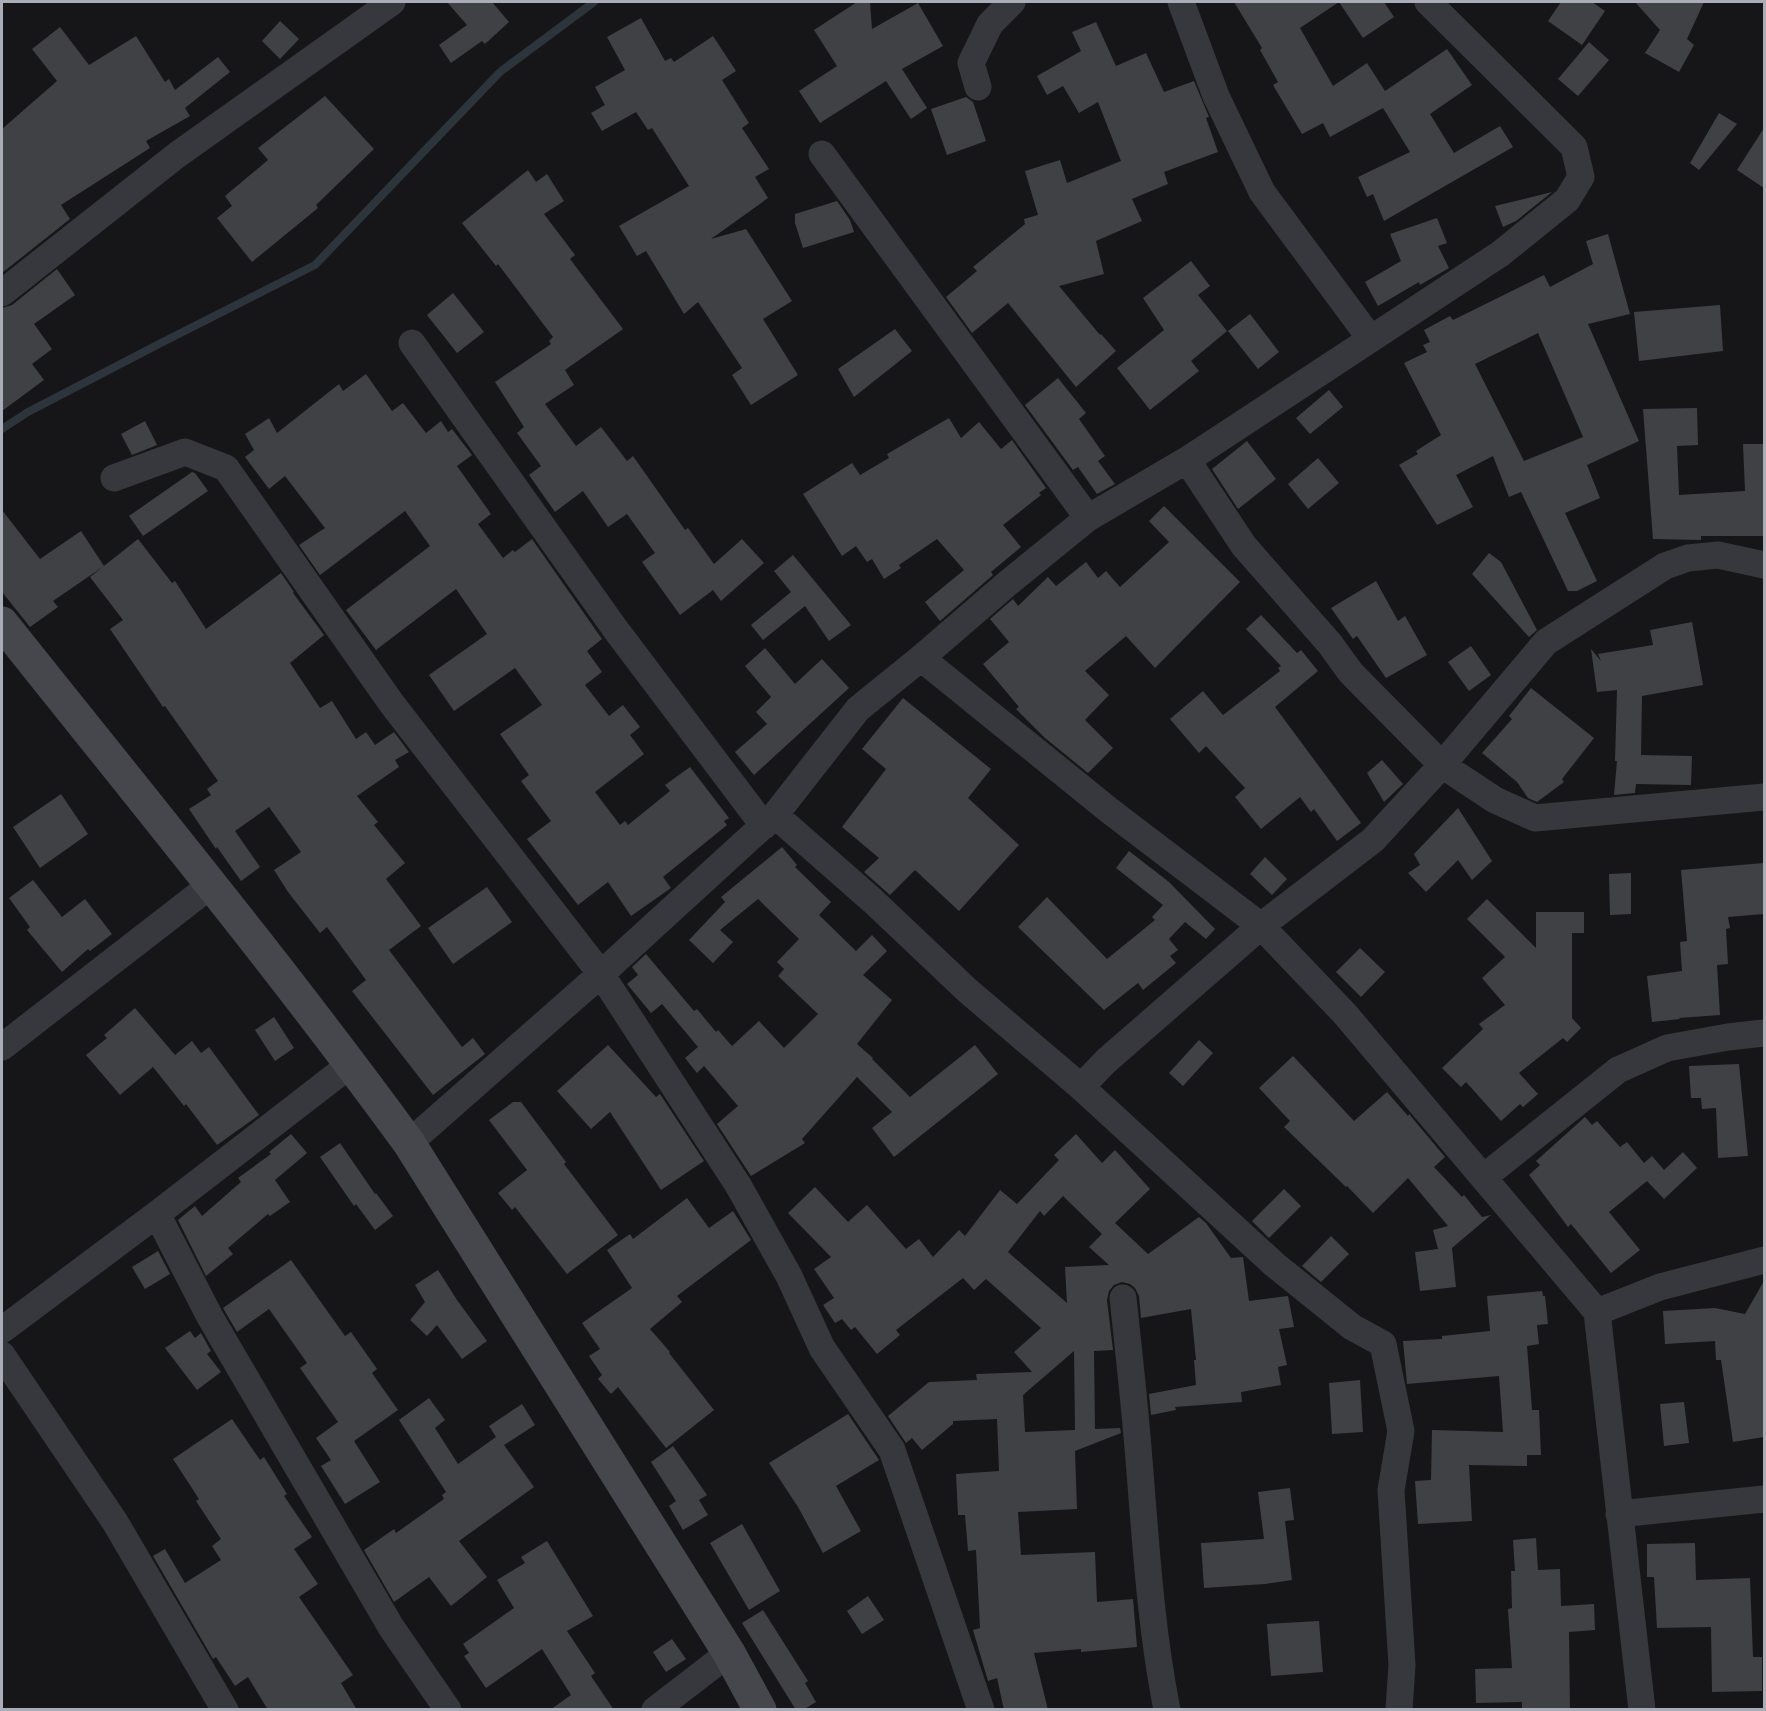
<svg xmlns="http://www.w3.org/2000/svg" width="1766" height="1711" viewBox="0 0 1766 1711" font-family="Montserrat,sans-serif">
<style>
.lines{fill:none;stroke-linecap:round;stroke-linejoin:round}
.stream{stroke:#2c353c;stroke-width:8}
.building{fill:#404145;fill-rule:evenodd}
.street{stroke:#37383d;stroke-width:27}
.secondary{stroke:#45474d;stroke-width:33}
</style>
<rect width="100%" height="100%" fill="#161618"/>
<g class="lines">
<path class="stream" d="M2,429L28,412L159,344L315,265L500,72L594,2"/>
</g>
<path class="building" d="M447,2H492L509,22L485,44L482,41L451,63L439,45L467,25Z
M857,2H870L872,29L918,3L943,46L902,69L927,108L911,119L886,81L820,123L799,91L837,66L814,30Z
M1234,2H1384L1394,17L1363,38L1339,2L1300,28L1333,86L1367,63L1385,91L1447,49L1472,85L1430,114L1454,153L1500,126L1513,147L1384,221L1373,194L1367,197L1358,177L1410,152L1383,108L1330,137L1323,123L1302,134L1273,85L1278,82L1260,50L1262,48Z
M1561,2H1592L1605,11L1582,45L1548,21Z
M1635,2H1704L1687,39L1694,45L1679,72L1645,53L1660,30Z
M641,18L665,61L671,58L674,62L713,36L736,71L722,80L749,123L742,128L769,169L755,177L768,198L711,239L746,229L792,301L763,319L798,375L751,405L732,375L742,368L698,302L684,314L646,251L637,256L619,226L689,186L652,128L648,130L636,112L602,131L591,113L605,105L595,87L625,70L607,37Z
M280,21L299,39L280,59L262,41Z
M1096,22L1116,66L1146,53L1164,92L1194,81L1209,117L1206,118L1218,152L1164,172L1168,184L1132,199L1142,221L1096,241L1104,274L1059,286L1100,335L1101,334L1116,351L1076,387L1008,303L972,333L946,297L977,271L973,267L1025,224L1024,219L1038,215L1025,171L1060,160L1067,183L1121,161L1098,102L1079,113L1063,86L1047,95L1037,76L1081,51L1072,32Z
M60,27L89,65L136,36L165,82L169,79L175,90L218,57L230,72L185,108L190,116L146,141L150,148L61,205L70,219L2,273V129L57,81L32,49Z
M1589,42L1609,60L1578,96L1558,79Z
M325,96L374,149L316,205L318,208L252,262L217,218L232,206L225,196L268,160L258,148Z
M966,97L973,102L986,141L947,155L931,109Z
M1719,113L1737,124L1699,170L1690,163Z
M1764,128V188L1737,170Z
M528,170L536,182L547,174L564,201L544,214L575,255L570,259L623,329L565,370L574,385L545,404L576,446L601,427L627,461L633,456L685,530L688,528L714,564L742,539L764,563L721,601L713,590L680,615L642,562L655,553L627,514L608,527L583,491L555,512L529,475L541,466L517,433L524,427L495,382L551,344L549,341L553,337L498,264L496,266L462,223Z
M1552,192L1516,221L1503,227L1495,206Z
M837,201L850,220L854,232L803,248L795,223V214Z
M1437,218L1447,243L1438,246L1449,268L1420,285L1419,282L1378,306L1365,282L1401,261L1390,234Z
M1608,234L1630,314L1588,324L1639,441L1587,465L1600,498L1565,513L1597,581L1577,591H1568L1521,492L1509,497L1493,456L1456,475L1473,507L1437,525L1399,465L1418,454L1416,451L1441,435L1404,363L1427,352L1423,345L1430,342L1424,330L1450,316L1453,320L1544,275L1550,287L1593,264L1586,241ZM1538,333L1583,437L1524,461L1475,364Z
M1191,261L1210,286L1198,295L1227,331L1191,361L1199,371L1150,410L1117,368L1164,330L1143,298Z
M57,269L75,295L34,324L52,349L32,364L44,380L2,411V308L12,305Z
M453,293L484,332L457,353L427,315Z
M1720,305L1723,351L1639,361L1634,312Z
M1250,314L1279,352L1258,369L1228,331Z
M895,329L912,351L854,397L838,369Z
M366,374L392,411L403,403L426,433L441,421L448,432L452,429L472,455L457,466L491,514L478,524L503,558L513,550L515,552L532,539L602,639L587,651L602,672L585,685L609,716L623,705L640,727L630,735L644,754L595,792L620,825L625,821L628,825L670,791L665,785L690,767L729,818L724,821L727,825L663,877L671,888L631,916L608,882L578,905L527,839L551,821L521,781L529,775L500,734L542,705L515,668L454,711L429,675L487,634L456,589L376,650L346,610L430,546L405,511L320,575L299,545L325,528L285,476L269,489L245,457L254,450L245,434L269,418L277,433L339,384L343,391Z
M1058,378L1086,413L1079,419L1105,456L1098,461L1115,484L1097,494L1078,467L1073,470L1025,405Z
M1329,390L1343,407L1310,434L1296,418Z
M1697,408L1698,445L1677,446L1679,495L1745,491L1743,444H1764V536H1701V540L1653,539L1643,409Z
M949,418L961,438L979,422L1001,449L1012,440L1046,488L1039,493L1041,495L1003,525L1021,547L991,572L993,575L940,621L925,602L964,570L937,539L899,565L901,568L884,579L872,559L867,562L856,546L842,556L803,494L852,463L860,475L889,458L887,454Z
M145,421L157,445L132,455L121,434Z
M1247,441L1276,479L1238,509L1212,469Z
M1318,458L1339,483L1308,509L1288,484Z
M192,472L195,473L208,491L143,536L129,516Z
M1164,506L1240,582L1155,668L1126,636L1085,671L1109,695L1085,720L1113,748L1088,773L1045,738L1016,709L1019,707L983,664L1009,642L990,619L1013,599L1018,606L1048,577L1056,586L1086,562L1098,578L1106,571L1120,587L1169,542L1149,521Z
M2,510L40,559L81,531L104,566L53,601L58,607L30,627L2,592Z
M138,539L172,583L175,581L206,629L281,573L294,592L293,593L324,635L290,663L320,708L332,701L356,739L366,732L375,745L394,732L409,752L395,760L399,767L357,796L378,822L374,825L405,863L386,879L421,926L389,950L462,1047L473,1038L485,1054L433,1095L352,991L366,980L327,927L320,933L288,892L274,870L301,852L269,807L235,831L260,867L241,881L217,847L216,849L189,809L211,795L207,789L218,781L165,706L163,707L110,629L123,620L90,577Z
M1489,553L1501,562L1537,630L1529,637L1472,574Z
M793,555L851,625L829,641L805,606L763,640L751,625L791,592L774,571Z
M1376,581L1398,621L1405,616L1427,655L1386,678L1357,636L1353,639L1331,608Z
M1261,615L1297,653L1301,650L1318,671L1275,707L1361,823L1337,841L1314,809L1311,812L1300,797L1261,829L1235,797L1245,788L1206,746L1199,753L1170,719L1203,691L1223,715L1280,671L1278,668L1281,666L1246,629Z
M1692,622L1703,685L1642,696L1641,755L1692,756L1691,785L1636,784L1635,793L1614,795L1617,761H1615L1617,690L1597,692L1591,649L1601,661L1598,654L1653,645L1650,630Z
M1471,646L1491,675L1469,691L1448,662Z
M765,648L795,684L822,659L849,688L754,775L735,752L767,724L756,712L771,697L745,666Z
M1531,688L1594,738L1562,779L1564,782L1537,802L1528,798L1517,782L1482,753L1512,719L1509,716Z
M903,698L991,769L968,798L1019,845L959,911L915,870L890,895L864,872L879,858L842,827L886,769L862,749Z
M1382,760L1403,784L1384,802L1367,773Z
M61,794L88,834L40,868L13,827Z
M1458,808L1492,861L1472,880L1458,860L1426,892L1408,873L1420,865L1414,854Z
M782,847L797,865L795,867L831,902L819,915L856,951L872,935L887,951L863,975L892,1000L857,1044L873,1058L872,1059L910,1097L975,1045L998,1074L894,1157L872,1128L892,1112L857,1077L802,1139L805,1143L751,1176L717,1124L738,1106L704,1066L697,1073L685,1058L698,1047L662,1004L651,1013L627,984L638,975L632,967L646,954L694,1011L697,1009L716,1032L718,1030L732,1046L759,1021L784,1048L818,1014L778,976L784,969L777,962L799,939L758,899L720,930L733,942L713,963L689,940L725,902L721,897Z
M1129,851L1169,882L1215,929L1206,939L1185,922L1169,939L1178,950L1170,956L1176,963L1143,990L1138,983L1104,1010L1018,927L1047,897L1107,959L1155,920L1152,917L1163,905L1116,868Z
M1265,857L1287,879L1272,895L1250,874Z
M1764,863V914L1728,917L1730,928L1726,929L1728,964L1717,965L1720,1015L1679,1018L1680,1019L1652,1022L1647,976L1682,971L1680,942L1687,941L1681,870Z
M1631,873V914L1610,915L1609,874Z
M33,880L62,917L85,899L112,934L90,951L88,949L62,972L27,930L30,927L9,898Z
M487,887L512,922L453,964L428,928Z
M1487,899L1536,948V912H1584V933H1572V1018L1581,1028L1567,1042L1563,1038L1519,1073L1538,1094L1523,1107L1520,1104L1501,1121L1466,1082L1461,1087L1442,1068L1483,1029L1479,1024L1505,1005L1482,978L1505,957L1467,919Z
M1360,948L1385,972L1361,997L1336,972Z
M135,1008L175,1055L192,1041L201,1053L209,1047L259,1115L217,1145L186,1104L184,1106L153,1067L120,1095L86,1055L107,1038L104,1035Z
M274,1017L294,1048L275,1061L255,1030Z
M1199,1040L1213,1053L1183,1086L1169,1073Z
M608,1045L656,1097L660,1094L704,1161L661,1190L610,1112L591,1129L557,1091Z
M1293,1056L1354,1121L1387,1092L1408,1116L1409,1114L1445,1157L1434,1167L1462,1197L1464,1195L1482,1217L1491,1215L1452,1248L1456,1287L1420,1291L1415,1252L1438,1249L1433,1230L1448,1226L1408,1178L1373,1213L1347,1186L1346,1187L1284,1127L1290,1121L1259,1088Z
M1739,1064L1748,1156L1718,1158L1716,1108L1702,1109L1701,1098H1691L1689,1066Z
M513,1102H521L566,1162L564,1164L618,1235L567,1274L515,1207L512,1210L498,1193L527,1170L489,1120Z
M1585,1117L1592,1125L1597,1121L1620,1147L1627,1142L1644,1163L1652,1156L1664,1170L1683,1152L1697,1168L1664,1199L1647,1181L1609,1212L1640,1250L1611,1273L1571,1224L1568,1227L1529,1175L1540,1165L1536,1161Z
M291,1134L307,1153L275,1180L290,1202L270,1216L268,1214L228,1248L233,1254L206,1276L178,1220L195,1206L202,1216L241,1182L238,1178L271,1154L269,1152Z
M1076,1134L1102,1163L1115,1150L1150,1189L1115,1223L1148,1254L1199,1217L1206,1223L1231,1258L1243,1257L1249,1301L1288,1296L1294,1327L1279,1329L1287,1365L1278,1367L1281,1385L1241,1392L1242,1402L1175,1407L1176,1410L1151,1415L1149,1394L1196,1385L1194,1360H1196L1191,1309L1141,1318L1139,1296L1135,1288L1130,1284L1122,1282L1114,1285L1109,1291L1107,1300L1113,1350L1094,1351L1095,1429L1120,1428L1121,1433L1075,1451L1077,1509L1018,1512L1021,1555L1095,1552L1097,1602L1133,1599L1137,1647L1081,1652V1649L1034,1653L1048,1710H1004L997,1678L988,1681L973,1630L980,1628L976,1550L968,1551L965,1515H958L956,1474L999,1471L997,1419L953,1421V1424L922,1450L912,1438L906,1443L888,1416L929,1382L977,1380L976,1374L1032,1372L1014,1352L1041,1328L986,1279L974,1290L963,1278L896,1330L900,1335L877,1354L855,1327L851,1330L842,1319L835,1323L823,1305L834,1298L814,1269L831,1257L788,1213L815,1187L848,1222L867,1205L906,1249L919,1239L933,1257L959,1230L965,1236L1000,1190L1017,1204L1059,1160L1054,1155ZM1063,1196L1102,1234L1089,1247L1109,1265L1065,1267L1067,1303L1008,1252L1040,1211L1044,1216ZM1074,1351L1075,1430L1025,1432L1023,1395Z
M340,1143L375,1194L376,1193L393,1216L375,1230L356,1204L354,1206L320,1157Z
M1284,1189L1301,1206L1269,1238L1252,1221Z
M687,1198L709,1228L733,1211L751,1240L677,1296L682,1302L650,1329L670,1352L669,1353L714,1410L666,1448L618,1387L611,1394L598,1379L602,1375L589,1356L600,1349L582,1323L632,1288L607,1250L630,1234L633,1239Z
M1331,1236L1349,1254L1321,1282L1302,1266Z
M158,1251L170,1274L145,1289L132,1267Z
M291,1260L345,1336L351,1332L377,1369L372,1373L398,1410L354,1441L380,1482L345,1504L321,1466L331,1460L316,1438L338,1422L300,1368L307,1363L269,1309L237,1332L223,1308Z
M438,1270L457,1300L487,1341L462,1359L437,1325L427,1336L410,1320L425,1302L415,1285Z
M1764,1281V1437L1733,1442L1721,1360H1716L1715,1341L1665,1344L1663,1311L1715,1308L1745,1314Z
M1542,1291L1543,1296H1545L1548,1324L1537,1325L1539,1344L1527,1346L1532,1410H1539L1541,1455H1527V1466L1469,1465L1472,1521L1418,1524L1415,1481L1431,1480L1432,1430L1503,1432L1499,1376L1407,1384L1403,1341L1442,1339V1336L1490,1331L1487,1296Z
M190,1331L195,1338L201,1333L211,1351L207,1354L221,1372L197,1390L165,1348Z
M1360,1380L1363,1432L1332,1434L1329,1383Z
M429,1398L445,1420L435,1428L458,1464L496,1437L489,1426L522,1404L535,1425L504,1445L534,1487L459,1541L487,1577L451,1606L429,1577L394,1602L364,1550L394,1529L396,1533L444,1499L442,1495L446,1492L399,1420Z
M1684,1402L1689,1443L1664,1446L1660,1404Z
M848,1414L879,1460L836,1486L861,1531L823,1553L798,1507L769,1463Z
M232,1419L260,1460L264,1457L287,1494L284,1496L312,1537L294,1549L318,1584L299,1597L353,1675L341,1683L357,1710H268L248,1677L235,1686L216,1657L213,1659L153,1556L165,1549L185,1583L221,1560L212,1546L221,1539L196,1501L199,1499L173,1459Z
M673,1446L707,1495L699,1500L708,1515L683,1530L669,1506L676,1501L651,1462Z
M1290,1488L1294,1520L1285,1521L1292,1580L1265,1584L1204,1588L1201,1543L1264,1539L1258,1492Z
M742,1524L780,1591L749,1610L710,1543Z
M1536,1538L1538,1570L1560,1569L1561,1606L1594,1604L1595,1630L1569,1632L1570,1710H1522V1702L1476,1703L1475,1669L1512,1668L1508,1609L1512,1608L1511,1571H1515L1513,1540Z
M547,1541L593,1616L567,1631L595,1673L591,1676L614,1710H550L571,1695L542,1649L486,1688L464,1656L469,1653L463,1644L514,1608L497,1580L525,1563L521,1557Z
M1695,1543L1696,1580L1750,1578L1753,1657H1762V1691L1712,1692L1711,1627L1657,1628L1654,1577H1647V1544Z
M868,1596L884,1620L862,1634L847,1611Z
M763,1610L808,1681L805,1683L816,1702L803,1710H796L742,1623Z
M1319,1621L1323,1672L1271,1676L1267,1624Z
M672,1639L686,1659L666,1672L653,1652Z"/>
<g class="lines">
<path class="street" d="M1181,2L1216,96L1262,192L1370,338
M978,87L971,63L990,24L1012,2
M822,154L1088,518
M2,293L177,155L392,2
M412,343L616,630L764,826
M1187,460L1244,546L1330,644L1351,673L1442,765L1495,800L1535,818L1764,797
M114,478L185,452L226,468L392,704L601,974L738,1185L789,1276L822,1348L892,1450L981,1710
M921,658L1110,811L1261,926L1345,1014L1597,1312L1642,1710
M775,815L873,901L968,991L1081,1087L1275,1265L1352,1327L1383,1344L1401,1431L1391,1490L1402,1665L1399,1710
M2,1047L211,885
M1081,1087L1106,1061L1261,926L1373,840L1442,765L1546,642L1665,566L1688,558L1718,555L1764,565
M409,1143L601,974L775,815L858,709L921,658L1008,583L1088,518L1187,460L1500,254L1567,200L1581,177L1574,147L1428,2
M1484,1177L1618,1070L1667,1048L1728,1037L1764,1033
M157,1214L210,1317L391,1627L448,1710
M1123,1298C1128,1344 1133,1390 1137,1436C1145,1527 1149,1619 1167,1710
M1597,1312L1660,1287L1764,1260
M2,1330L157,1214L351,1064
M2,1355L115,1522L225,1710
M1619,1514L1764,1499
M655,1710L729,1653"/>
<path class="secondary" d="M2,623C139,795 279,965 409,1143L729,1653L760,1710"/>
</g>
<rect width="1766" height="1711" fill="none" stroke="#a8adb8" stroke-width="6"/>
</svg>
